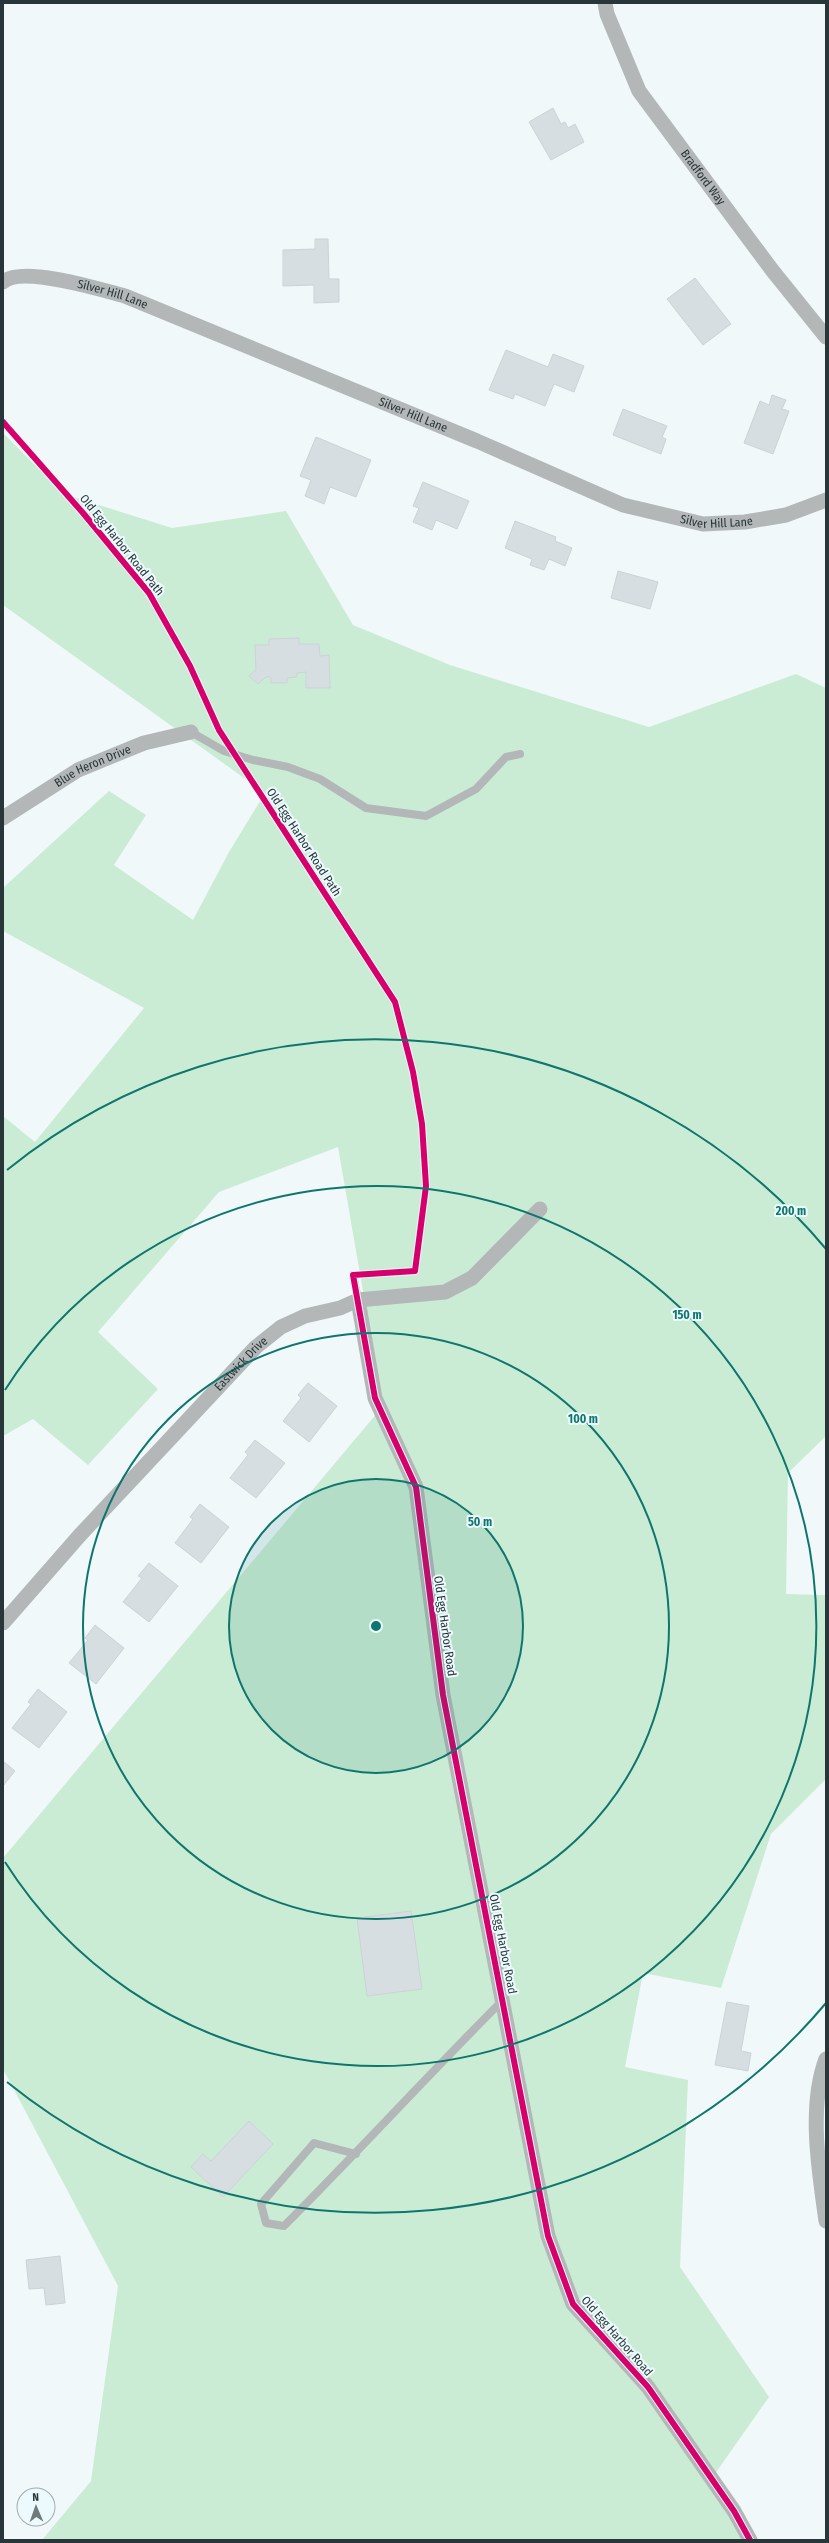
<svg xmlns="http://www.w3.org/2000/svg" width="829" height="2543" viewBox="0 0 829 2543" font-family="'Fira Sans Condensed',sans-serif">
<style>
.green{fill:#cbecd4}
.building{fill:#d6dee2;stroke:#cbd3d7}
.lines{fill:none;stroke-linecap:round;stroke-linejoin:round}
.lane{stroke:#b3b7b8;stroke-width:8}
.street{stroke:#b3b7b8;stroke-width:15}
.cycleway-casing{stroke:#edfafd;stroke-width:8}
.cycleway{stroke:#d6006c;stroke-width:6}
.ring{fill:none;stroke:#0f766e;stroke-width:2}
.labels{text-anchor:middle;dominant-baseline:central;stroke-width:4;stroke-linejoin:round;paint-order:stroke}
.street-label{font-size:12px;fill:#293639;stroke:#edfafd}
.centre{fill:#0f766e;stroke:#edfafd;stroke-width:2}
.ring-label{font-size:12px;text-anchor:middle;font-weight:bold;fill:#0f766e;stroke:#edfafd;stroke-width:4;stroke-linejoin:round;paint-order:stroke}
</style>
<rect width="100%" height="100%" fill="#f0f8fa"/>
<path class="green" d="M3,433L64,494L172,528L286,511L353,625L450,665L649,727L796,674L826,688V1436L788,1473L786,1594L826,1595V1779L771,1834L721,1988L643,1973L625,2067L688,2080L680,2267L769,2397L712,2478L743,2540H42L91,2481L118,2286L3,2069V1858L383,1406L338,1147L219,1192L98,1332L158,1389L88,1465L33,1419L3,1436V1116L35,1142L144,1008L3,931V888L109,791L146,815L114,865L193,920L229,852L265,793L3,605Z"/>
<path class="building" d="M553,108L561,124L565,122L568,128L575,124L584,142L551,160L529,122Z
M315,239H328L329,279H339V302L314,303V285L283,286V250L315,249Z
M695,278L731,324L703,345L667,299Z
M506,350L548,367L553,354L584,366L574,392L554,384L545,406L515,394L513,399L489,390Z
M772,395L786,400L782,409L789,411L773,454L744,443L760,401L769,405Z
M623,409L667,426L662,437L666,439L661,454L613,435Z
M316,437L371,460L356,497L330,487L324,504L305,496L311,480L300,476Z
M423,482L469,501L457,529L436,520L432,530L413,522L419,508L413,506Z
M515,521L556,537L555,541L572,548L565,566L549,559L544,570L530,565L532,559L505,548Z
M618,571L658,582L650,609L611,598Z
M299,638V644H319L320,656L329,655L330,688H306V672L297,673V677L287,678V683H271V677H266L258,684L249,676L256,670L255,645H269V639Z
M308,1383L337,1406L309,1442L283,1421L301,1398L298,1395Z
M255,1440L285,1463L256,1498L230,1478L248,1455L245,1452Z
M200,1504L229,1527L201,1563L175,1543L193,1519L190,1517Z
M149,1563L178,1586L149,1622L123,1602L142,1578L138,1576Z
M95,1625L124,1648L96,1684L69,1663L88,1640L85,1638Z
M38,1689L67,1712L39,1748L12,1728L31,1704L28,1702Z
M3,1761L15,1771L3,1786Z
M411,1911L422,1989L367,1996L357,1918Z
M727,2002L749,2006L741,2051L751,2053L748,2071L715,2065Z
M249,2121L273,2144L223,2197L191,2167L203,2154L211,2161Z
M60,2256L65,2303L46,2305L44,2288L29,2289L26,2260Z"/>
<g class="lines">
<path class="lane" d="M191,732L224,751L253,760L288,767L320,779L366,808L426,816L476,789L506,757L520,754
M353,1275L358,1300
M356,2154L314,2143L261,2204L266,2223L284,2226C358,2152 429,2074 503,2000"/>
<g class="street">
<path id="s1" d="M605,3L607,14L639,91L772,270L826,337"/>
<path id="s2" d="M3,282C22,265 102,290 125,296L477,441L623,505L703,524L745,522L786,515L826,500"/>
<path id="s3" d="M3,818L78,770L144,743L191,732"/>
<path d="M358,1300L375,1398L416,1487L443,1695L548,2236L573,2304L648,2387L734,2511L750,2540"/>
<path id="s4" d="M3,1623L80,1535L256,1347L281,1327L305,1316L340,1308L358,1300L445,1292L472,1278L540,1209"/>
<path d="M826,2059C808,2107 819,2171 826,2221"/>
</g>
<g class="cycleway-casing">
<path id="cycleway" d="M3,422L83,513L149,593L190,666L219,730L395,1002L413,1072L422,1124L426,1186L415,1271L353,1275L375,1398L416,1487L443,1695L548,2236L573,2304L648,2387L734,2511L750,2540"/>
</g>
<use href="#cycleway" class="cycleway"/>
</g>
<circle cx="376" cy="1626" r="147" fill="#0f766e" fill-opacity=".12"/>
<g class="ring">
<circle cx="376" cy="1626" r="147"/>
<circle cx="376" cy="1626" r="293"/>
<path d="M5 1390A440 440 0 1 1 5 1862"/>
<path d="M826 2003A587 587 0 0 1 7 2082M7 1170A587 587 0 0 1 826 1249"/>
</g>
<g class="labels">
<g class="street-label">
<text stroke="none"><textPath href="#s1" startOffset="202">Bradford Way</textPath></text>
<text stroke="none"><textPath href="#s2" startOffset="113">Silver Hill Lane</textPath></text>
<text stroke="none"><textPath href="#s2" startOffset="437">Silver Hill Lane</textPath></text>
<text stroke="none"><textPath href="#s2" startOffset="761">Silver Hill Lane</textPath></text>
<text transform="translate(122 545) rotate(51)">Old Egg Harbor Road Path</text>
<text stroke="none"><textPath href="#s3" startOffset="104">Blue Heron Drive</textPath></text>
<text transform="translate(304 842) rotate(57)">Old Egg Harbor Road Path</text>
<text stroke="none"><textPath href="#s4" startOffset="352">Eastwick Drive</textPath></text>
<text transform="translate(445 1626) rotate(82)">Old Egg Harbor Road</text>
<text transform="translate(503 1944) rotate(79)">Old Egg Harbor Road</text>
<text transform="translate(617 2336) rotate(49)">Old Egg Harbor Road</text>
</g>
</g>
<circle cx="376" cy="1626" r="6" class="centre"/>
<g class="ring-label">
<text x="791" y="1215">200 m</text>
<text x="687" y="1319">150 m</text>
<text x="583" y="1423">100 m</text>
<text x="480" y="1526">50 m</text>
</g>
<rect width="829" height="2543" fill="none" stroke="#293639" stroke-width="8"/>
<g transform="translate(36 2507) rotate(358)"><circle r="19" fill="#edfafd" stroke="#9facaf"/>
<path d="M0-3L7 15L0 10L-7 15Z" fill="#6f7a7d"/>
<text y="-6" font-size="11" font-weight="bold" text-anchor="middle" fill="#293639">N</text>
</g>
</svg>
